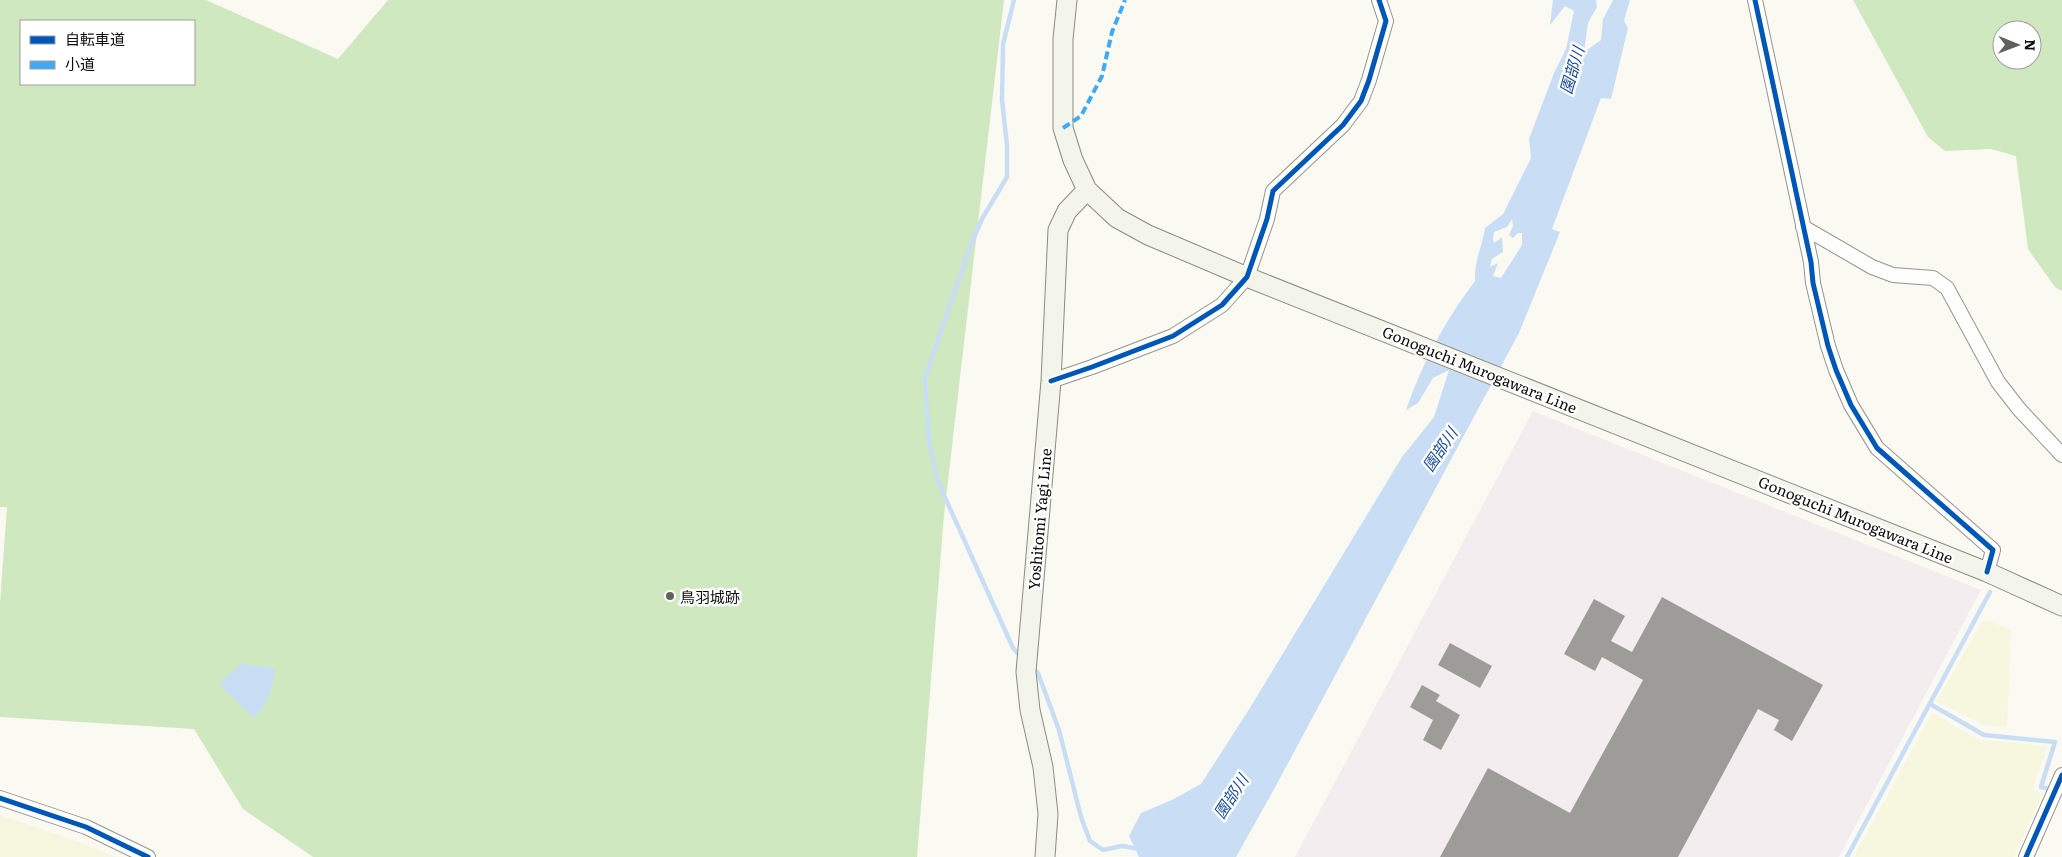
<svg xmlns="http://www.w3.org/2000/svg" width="2062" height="857" viewBox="0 0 2062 857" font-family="Literata,'Noto Sans JP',serif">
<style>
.industrial{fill:#f3edef}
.farmland{fill:#f6f7de}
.forest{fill:#cfe8c0;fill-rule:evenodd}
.water{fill:#c9def5;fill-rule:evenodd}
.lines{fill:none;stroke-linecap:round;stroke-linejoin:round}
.stream{stroke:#c9def5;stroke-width:4.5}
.building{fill:#9e9c98}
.minor-casing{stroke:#949490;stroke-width:16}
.secondary-casing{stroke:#8b8a87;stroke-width:21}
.minor{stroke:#fefefd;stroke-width:14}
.secondary{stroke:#f4f5ea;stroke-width:19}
.quiet{stroke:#3fa9f5;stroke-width:4;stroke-dasharray:8 4;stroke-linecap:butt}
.cycleway-casing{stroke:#fff;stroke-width:8}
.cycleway{stroke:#0057b8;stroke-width:5}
.poi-dot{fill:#60605d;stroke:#fff;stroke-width:2}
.labels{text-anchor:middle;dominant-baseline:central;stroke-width:5;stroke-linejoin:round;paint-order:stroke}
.street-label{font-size:15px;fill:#0d0d0d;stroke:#fff}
.poi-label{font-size:15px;fill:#0d0d0d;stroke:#fff;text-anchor:start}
.water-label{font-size:16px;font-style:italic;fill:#184e9e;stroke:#fff}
</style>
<rect width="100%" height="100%" fill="#fbfaf2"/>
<path class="industrial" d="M1533,411L1981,590L1839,857H1295Z"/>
<path class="farmland" d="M1984,619L2011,630L2007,727L1984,725L1936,701Z
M1932,713L1980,740L2047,746L2033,789L2042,794L2014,857H1854Z
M0,815L77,841L116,857H0Z"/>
<path class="forest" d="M0,0H206L338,59L388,0H1004L944,515L917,857H313L243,809L194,729L0,717V603L7,507H0ZM21,21H194V84H21Z
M1853,0H2062V291L2055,287L2028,249L2016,156L1991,149L1945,151L1928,137ZM2002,30H2032V60H2002Z"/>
<path class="water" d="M1553,0H1596L1597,7L1588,23L1584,52L1601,40L1603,19L1613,0H1630L1624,21L1628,28L1611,99L1601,98L1552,229L1560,232L1519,333L1272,793L1236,857H1139L1129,836L1141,813L1170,801L1201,784L1248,711L1402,457L1434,417L1449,370L1433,378L1418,403L1406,410C1424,360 1443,324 1475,281C1474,262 1482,247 1485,228L1503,214L1531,158L1529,139L1554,73L1566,49L1574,11L1565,6L1550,25ZM1512,219L1513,226L1509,235L1513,238L1518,233H1522V245L1501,278L1493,276L1498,263L1490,267L1492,259L1503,252L1502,237L1494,243L1493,240L1494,232L1507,227Z
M241,664L276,668C273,684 268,708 253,717L222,687L220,682Z"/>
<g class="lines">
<path class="stream" d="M1014,0L1003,44L1002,100L1007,145V177L982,219L970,247L925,378L929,441L938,482L1013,648L1021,657
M1032,668L1038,673L1059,730L1081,817L1090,841L1103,850L1122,846L1140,849
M1930,704L1984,735L2055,742L2041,787L2053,790
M1847,857L1990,592"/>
</g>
<path class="building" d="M1662,597L1823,685L1792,741L1774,730L1779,720L1758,709L1678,857H1440L1488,768L1570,813L1643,680L1602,657L1595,671L1564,654L1594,599L1625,616L1611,641L1632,652Z
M1450,643L1492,666L1480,688L1438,665Z
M1422,685L1440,695L1436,701L1460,715L1441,750L1423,740L1433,720L1410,707Z"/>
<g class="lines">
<g class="minor-casing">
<path id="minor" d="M1755,0L1811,262L1813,283L1828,346L1836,370L1851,405L1877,448L1993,550L1987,572
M1803,227L1872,267L1893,275L1933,278L1947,288L1998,382L2019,409L2062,455
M1051,381L1092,367L1173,336L1222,305L1247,277L1267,219L1273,191L1343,125L1361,101L1369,80L1386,21L1379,0
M0,798L86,827L148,857
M2026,857L2062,775"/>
</g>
<g class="secondary-casing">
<path id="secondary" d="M1067,0L1063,39V128L1073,160L1087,190L1117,218L1148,235L1247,277L1987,572L2062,606
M1045,857L1048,814L1043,767L1030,710L1026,672L1051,381L1058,230L1067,211L1087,190"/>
</g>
<use href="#minor" class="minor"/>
<use href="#secondary" class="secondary"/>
<path class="quiet" d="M1063,128L1081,116L1102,76L1112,32L1125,0"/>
<g class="cycleway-casing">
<path id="cycleway" d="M1755,0L1811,262L1813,283L1828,346L1836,370L1851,405L1877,448L1993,550L1987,572
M1051,381L1092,367L1173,336L1222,305L1247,277L1267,219L1273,191L1343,125L1361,101L1369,80L1386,21L1379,0
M0,798L86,827L148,857
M2026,857L2062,775"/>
</g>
<use href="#cycleway" class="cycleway"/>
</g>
<circle class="poi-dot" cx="670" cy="596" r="5"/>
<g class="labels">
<g class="street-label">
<text transform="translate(1480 369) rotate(22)">Gonoguchi Murogawara Line</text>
<text transform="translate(1039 519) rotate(-85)">Yoshitomi Yagi Line</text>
<text transform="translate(1856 519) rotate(22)">Gonoguchi Murogawara Line</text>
</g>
<g class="poi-label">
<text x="680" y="596">鳥羽城跡</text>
</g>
<g class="water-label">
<text transform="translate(1571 70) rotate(-74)">園部川</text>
<text transform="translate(1439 449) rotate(-56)">園部川</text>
<text transform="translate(1230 796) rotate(-57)">園部川</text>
</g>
</g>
<rect x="20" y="20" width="175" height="65" fill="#ffffff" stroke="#9e9e9e"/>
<rect x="30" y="36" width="25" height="8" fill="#0057b8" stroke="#9e9e9e"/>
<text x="65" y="45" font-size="15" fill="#0d0d0d">自転車道</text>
<rect x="30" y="61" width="25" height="8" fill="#3fa9f5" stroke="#9e9e9e"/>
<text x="65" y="70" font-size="15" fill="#0d0d0d">小道</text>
<g transform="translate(2017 45) rotate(91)"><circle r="24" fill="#ffffff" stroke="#9e9e9e"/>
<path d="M0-4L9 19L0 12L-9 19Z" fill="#60605d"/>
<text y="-8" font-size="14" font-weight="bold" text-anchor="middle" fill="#0d0d0d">N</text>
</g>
</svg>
